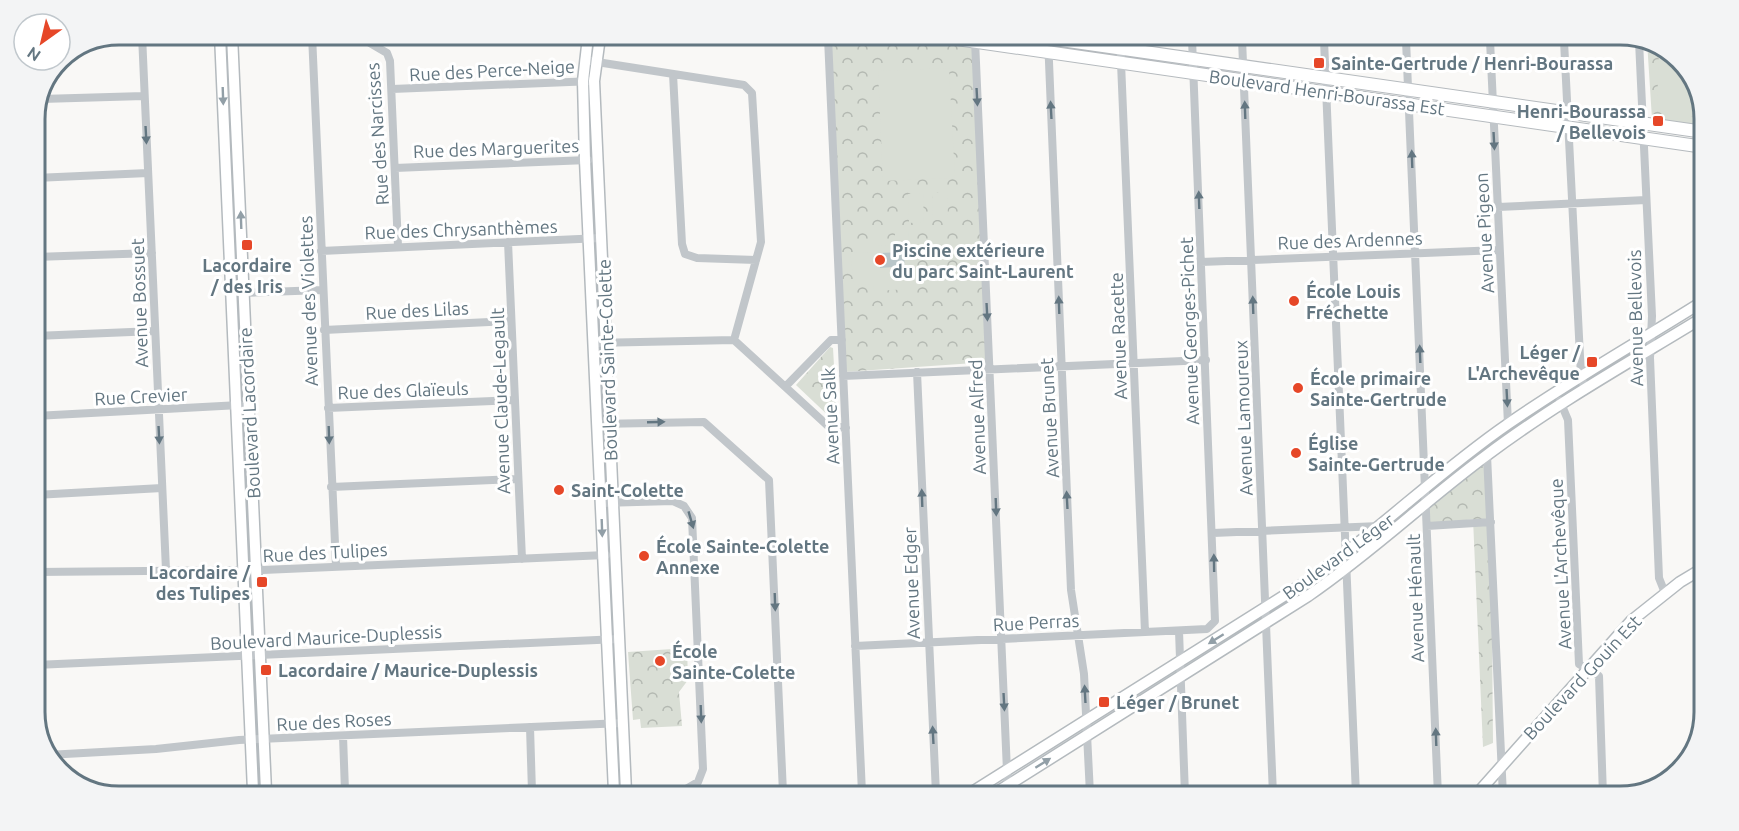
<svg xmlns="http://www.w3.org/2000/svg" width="1739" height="831" viewBox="0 0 1739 831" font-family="Ubuntu,sans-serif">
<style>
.forest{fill:url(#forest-crowns)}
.pitch{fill:#d9ded5}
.water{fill:#b9c6c9}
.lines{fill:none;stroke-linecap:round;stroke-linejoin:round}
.secondary-casing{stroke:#b4babe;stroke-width:13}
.primary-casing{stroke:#b5babe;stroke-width:14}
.street{stroke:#c1c6ca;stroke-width:8}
.secondary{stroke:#fff;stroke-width:10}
.primary{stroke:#fff;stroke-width:12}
.oneway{fill:#929fa7}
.oneway2{fill:#637681}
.poi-dot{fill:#e64728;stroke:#fff;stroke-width:2}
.labels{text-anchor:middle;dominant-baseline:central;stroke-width:6;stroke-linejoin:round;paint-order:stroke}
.poi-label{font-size:18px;font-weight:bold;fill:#637681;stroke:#fff;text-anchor:start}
.street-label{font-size:18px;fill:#637681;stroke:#fff}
.rim{fill:none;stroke:#637681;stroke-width:3}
</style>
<defs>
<pattern id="forest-crowns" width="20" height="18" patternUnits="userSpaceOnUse" patternTransform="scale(1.5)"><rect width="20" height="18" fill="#d9ded5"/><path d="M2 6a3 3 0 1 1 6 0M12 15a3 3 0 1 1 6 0" fill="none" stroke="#b4b9b2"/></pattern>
</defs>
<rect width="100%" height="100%" fill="#f9f8f6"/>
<path class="forest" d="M831,38L973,40L989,362L844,372Z
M1647,41H1653L1690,72L1704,114V127L1652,119Z
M830,347L833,348L837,419L834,421L796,385Z
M1487,455L1491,522L1493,743L1483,747L1473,519L1427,526V505Z
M687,648L688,680L679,692L682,726L641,728L640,719L633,720L628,652Z"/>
<path class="pitch" d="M1659,47L1690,72L1704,115L1670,120L1657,108Z
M949,68L955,178L883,181L878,71Z
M923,193L924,222L909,223L908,194Z
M932,193H947L948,220H933Z
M908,231L911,289L874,291L873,284L854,285L850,253L872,252V246L895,245V232Z"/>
<path class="water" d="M904,252L905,278H893V267L880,268V253Z"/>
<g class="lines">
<g class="secondary-casing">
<path id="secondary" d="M220,35L253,791
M232,35L266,791
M588,37L583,81L585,160L614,792
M600,37L594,81L626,792
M969,794L1306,582C1377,533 1438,472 1508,424C1571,380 1637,343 1702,302
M994,794L1308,596C1371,553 1426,500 1487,455C1555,404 1630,362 1702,318
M1475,796L1631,621L1680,582L1700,570"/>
</g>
<g class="primary-casing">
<path id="primary" d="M950,38L1704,147
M1054,39L1704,132"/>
</g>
<path class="street" d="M142,35L166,570
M186,35L210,38L291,35
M312,35L336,566
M358,36L387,53L390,61L398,246
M828,38L862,793
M1048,38L1071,590L1084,674L1090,794
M1120,39L1145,632
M1242,39L1273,795
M975,40L1008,794
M1324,40L1356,795
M1406,40L1438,796
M1490,40L1508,424
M1564,41L1581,376L1585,389
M1639,41L1652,316L1650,358L1659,578L1665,593
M584,60L744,85L752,93L761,242L734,340
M673,74L682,244L685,254L697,258L756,260
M392,89L594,81
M41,99L144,96
M395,168L588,160
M35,178L148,173
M1498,207L1646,200
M508,242L522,559
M321,251L601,238
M35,257L152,253
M1201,262L1499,250
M244,293L322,290
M324,330L511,321
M35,336L155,331
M593,343L734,340L828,426L846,428
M917,372L936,794
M843,376L1206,360
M786,386L831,340H842
M1560,401L1568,420L1579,664L1599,676L1603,796
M328,408L515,400
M35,416L240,405
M597,424L704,422L769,480L783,793
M1487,455L1503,796
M331,487L518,479
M35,495L162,488
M601,503L673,501L684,506L692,518L703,769L698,782L681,792
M1427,526L1491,522
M1213,533L1380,526
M35,572L263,570L606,555
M1179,631L1185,795
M855,646L1207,629L1215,621L1192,39
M35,665L619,639
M530,727L532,792
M343,736L345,791
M47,755L156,749L239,740L623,723"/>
<use href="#secondary" class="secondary"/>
<use href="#primary" class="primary"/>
</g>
<defs><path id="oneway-solid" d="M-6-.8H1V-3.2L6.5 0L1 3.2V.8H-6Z" transform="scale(1.5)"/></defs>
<g class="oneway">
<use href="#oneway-solid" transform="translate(223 96) rotate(88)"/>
<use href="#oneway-solid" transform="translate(241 220) rotate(-92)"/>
<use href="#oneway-solid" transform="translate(602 528) rotate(88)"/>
<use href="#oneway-solid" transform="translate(1216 639) rotate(148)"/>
<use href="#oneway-solid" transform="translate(1043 763) rotate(-32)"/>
</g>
<g class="oneway2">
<use href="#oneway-solid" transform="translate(977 97) rotate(87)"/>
<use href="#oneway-solid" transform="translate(1051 110) rotate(-93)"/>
<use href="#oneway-solid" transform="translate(1245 110) rotate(-92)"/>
<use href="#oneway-solid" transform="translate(146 135) rotate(87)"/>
<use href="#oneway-solid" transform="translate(1494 141) rotate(87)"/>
<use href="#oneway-solid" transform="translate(1412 159) rotate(-92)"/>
<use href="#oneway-solid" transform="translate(1199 200) rotate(-92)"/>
<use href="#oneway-solid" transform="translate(1059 305) rotate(-92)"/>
<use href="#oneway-solid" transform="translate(1253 305) rotate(-92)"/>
<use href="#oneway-solid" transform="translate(987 312) rotate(87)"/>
<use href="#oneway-solid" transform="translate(1420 354) rotate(-92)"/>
<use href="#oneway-solid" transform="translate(1507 398) rotate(87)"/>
<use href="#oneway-solid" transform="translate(656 422) rotate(-2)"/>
<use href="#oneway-solid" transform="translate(159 435) rotate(87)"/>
<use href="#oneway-solid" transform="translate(329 435) rotate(88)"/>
<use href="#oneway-solid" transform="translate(922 498) rotate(-92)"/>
<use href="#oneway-solid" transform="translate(1067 500) rotate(-93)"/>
<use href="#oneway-solid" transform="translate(996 507) rotate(88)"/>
<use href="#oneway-solid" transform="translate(691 520) rotate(74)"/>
<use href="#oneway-solid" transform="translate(1214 563) rotate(-91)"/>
<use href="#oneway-solid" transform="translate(775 602) rotate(88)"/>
<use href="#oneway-solid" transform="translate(1085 694) rotate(-93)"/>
<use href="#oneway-solid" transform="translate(1004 702) rotate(87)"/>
<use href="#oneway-solid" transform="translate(701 714) rotate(88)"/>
<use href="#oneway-solid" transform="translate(933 735) rotate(-93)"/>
<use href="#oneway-solid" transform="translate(1436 737) rotate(-92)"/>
</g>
<g class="poi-dot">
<rect x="1313" y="57" width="12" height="12" rx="3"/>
<rect x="1652" y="115" width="12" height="12" rx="3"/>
<rect x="241" y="239" width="12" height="12" rx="3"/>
<circle cx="880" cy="260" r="6"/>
<circle cx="1294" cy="301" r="6"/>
<rect x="1586" y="356" width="12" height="12" rx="3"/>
<circle cx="1298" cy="388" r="6"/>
<circle cx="1296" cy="453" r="6"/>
<circle cx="559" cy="490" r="6"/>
<circle cx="644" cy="556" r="6"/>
<rect x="256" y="576" width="12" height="12" rx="3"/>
<circle cx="660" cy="661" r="6"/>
<rect x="260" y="664" width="12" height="12" rx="3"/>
<rect x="1098" y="696" width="12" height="12" rx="3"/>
</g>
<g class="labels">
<g class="poi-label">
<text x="1331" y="63">Sainte-Gertrude / Henri-Bourassa</text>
<text x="1646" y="111" text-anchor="end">Henri-Bourassa<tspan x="1646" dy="21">/ Bellevois</tspan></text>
<text x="892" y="250">Piscine extérieure<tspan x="892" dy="21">du parc Saint-Laurent</tspan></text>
<text x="247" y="265" text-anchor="middle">Lacordaire<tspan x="247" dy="21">/ des Iris</tspan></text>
<text x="1306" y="291">École Louis<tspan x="1306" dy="21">Fréchette</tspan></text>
<text x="1580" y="352" text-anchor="end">Léger /<tspan x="1580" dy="21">L'Archevêque</tspan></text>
<text x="1310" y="378">École primaire<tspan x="1310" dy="21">Sainte-Gertrude</tspan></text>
<text x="1308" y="443">Église<tspan x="1308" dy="21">Sainte-Gertrude</tspan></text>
<text x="571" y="490">Saint-Colette</text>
<text x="656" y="546">École Sainte-Colette<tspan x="656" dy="21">Annexe</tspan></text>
<text x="250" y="572" text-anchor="end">Lacordaire /<tspan x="250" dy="21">des Tulipes</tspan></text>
<text x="672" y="651">École<tspan x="672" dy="21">Sainte-Colette</tspan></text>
<text x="278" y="670">Lacordaire / Maurice-Duplessis</text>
<text x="1116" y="702">Léger / Brunet</text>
</g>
<g class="street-label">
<text transform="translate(492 70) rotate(-3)">Rue des Perce-Neige</text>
<text transform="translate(1327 92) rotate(8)">Boulevard Henri-Bourassa Est</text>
<text transform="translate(377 134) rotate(-94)">Rue des Narcisses</text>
<text transform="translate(496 148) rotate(-2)">Rue des Marguerites</text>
<text transform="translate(461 229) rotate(-2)">Rue des Chrysanthèmes</text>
<text transform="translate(1484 233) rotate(-93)">Avenue Pigeon</text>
<text transform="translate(1350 240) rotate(-2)">Rue des Ardennes</text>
<text transform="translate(308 301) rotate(-92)">Avenue des Violettes</text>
<text transform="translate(139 303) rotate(-92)">Avenue Bossuet</text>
<text transform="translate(417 310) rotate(-3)">Rue des Lilas</text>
<text transform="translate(1635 318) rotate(-91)">Avenue Bellevois</text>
<text transform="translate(1189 331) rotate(-92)">Avenue Georges-Pichet</text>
<text transform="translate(1118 336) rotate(-92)">Avenue Racette</text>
<text transform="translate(607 360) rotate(-92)">Boulevard Sainte-Colette</text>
<text transform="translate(403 390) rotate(-2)">Rue des Glaïeuls</text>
<text transform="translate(141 396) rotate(-3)">Rue Crevier</text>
<text transform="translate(500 401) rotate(-92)">Avenue Claude-Legault</text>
<text transform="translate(249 413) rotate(-93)">Boulevard Lacordaire</text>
<text transform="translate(830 416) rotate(-93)">Avenue Salk</text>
<text transform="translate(977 417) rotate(-92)">Avenue Alfred</text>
<text transform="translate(1049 418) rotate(-93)">Avenue Brunet</text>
<text transform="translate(1243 418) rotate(-92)">Avenue Lamoureux</text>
<text transform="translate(325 552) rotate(-3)">Rue des Tulipes</text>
<text transform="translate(1338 556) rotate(-36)">Boulevard Léger</text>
<text transform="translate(1560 564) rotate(-93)">Avenue L'Archevêque</text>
<text transform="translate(911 583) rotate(-92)">Avenue Edger</text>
<text transform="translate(1415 598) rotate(-92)">Avenue Hénault</text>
<text transform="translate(1036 622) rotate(-3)">Rue Perras</text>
<text transform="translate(326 637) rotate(-3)">Boulevard Maurice-Duplessis</text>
<text transform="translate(1582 677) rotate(-47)">Boulevard Gouin Est</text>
<text transform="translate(334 721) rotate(-3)">Rue des Roses</text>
</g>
</g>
<path d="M0 0H1739V831H0ZM119 45H1620A74 74 0 0 1 1694 119V712A74 74 0 0 1 1620 786H119A74 74 0 0 1 45 712V119A74 74 0 0 1 119 45Z" fill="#f3f4f5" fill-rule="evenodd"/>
<path class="rim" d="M119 45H1620A74 74 0 0 1 1694 119V712A74 74 0 0 1 1620 786H119A74 74 0 0 1 45 712V119A74 74 0 0 1 119 45Z"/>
<g transform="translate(42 42) rotate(214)"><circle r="28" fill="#ffffff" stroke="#c1c8cd" stroke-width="1.5"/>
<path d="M0-4.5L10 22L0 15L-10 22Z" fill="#e64728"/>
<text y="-9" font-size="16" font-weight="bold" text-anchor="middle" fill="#637681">N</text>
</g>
</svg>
